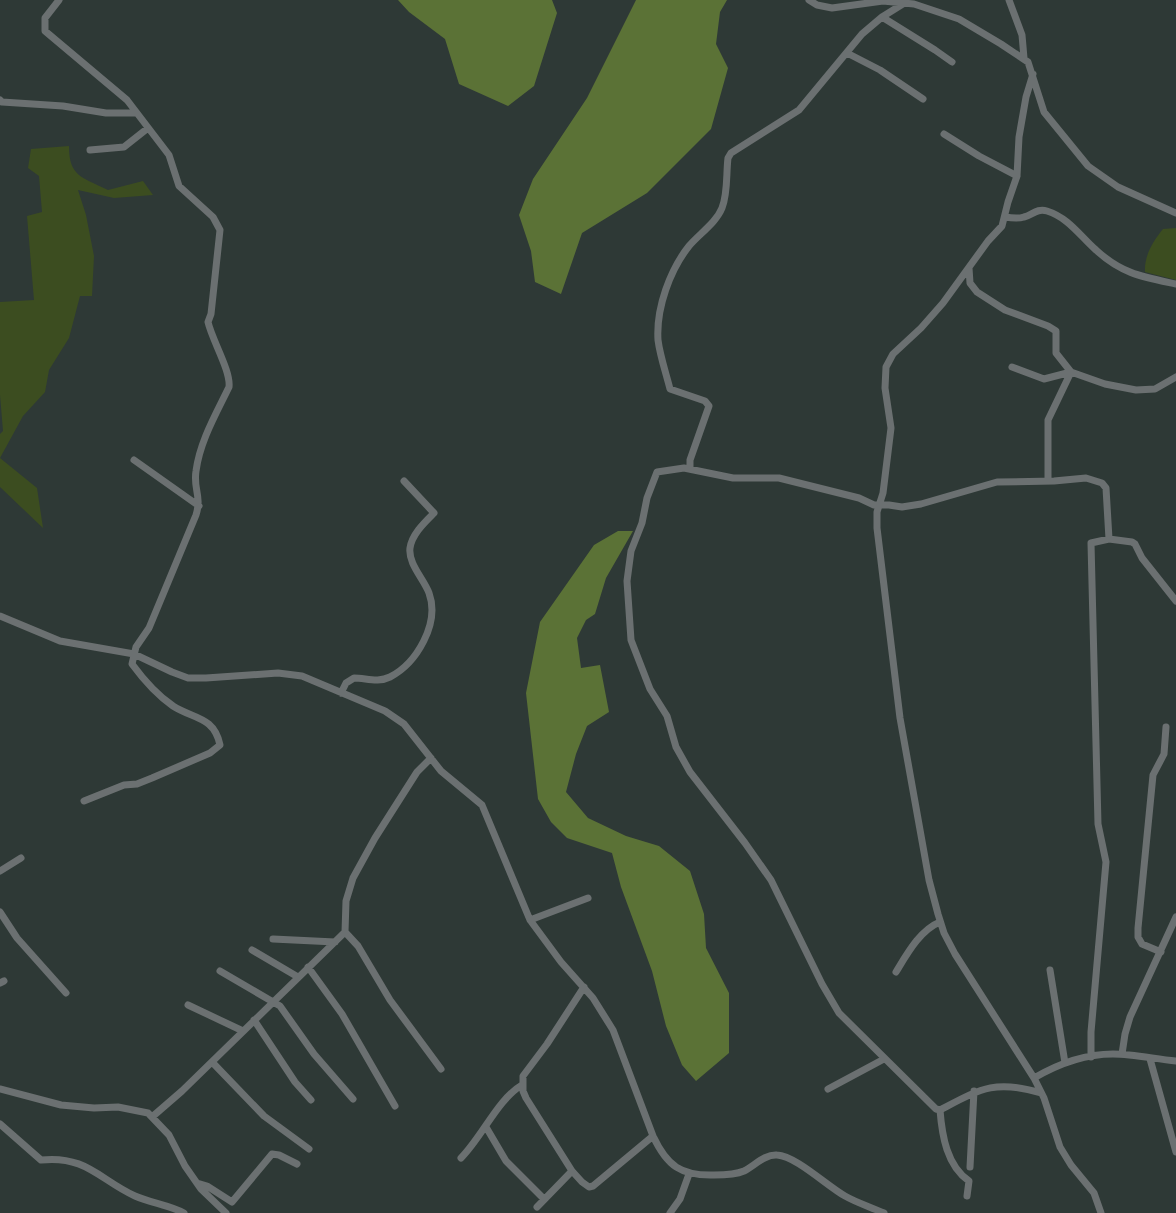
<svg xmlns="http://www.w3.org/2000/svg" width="1176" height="1213" viewBox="0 0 1176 1213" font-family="'Nunito Sans',sans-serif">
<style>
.green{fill:#3c4d20}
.forest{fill:#5b7236}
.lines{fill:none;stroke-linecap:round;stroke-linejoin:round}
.minor{stroke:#6b7071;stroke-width:7}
</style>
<rect width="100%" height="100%" fill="#2e3936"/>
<path class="green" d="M69,146C69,177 82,177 108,190L143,181L153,195L114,198L78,190L86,215L94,256L92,296H80L69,338L49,370L45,392L23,416L0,458L37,488L43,528L0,487V434L3,431L0,395V302L34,300L27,216L42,212L39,176L28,168L31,149Z
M1176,228V280L1145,272C1144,256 1153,241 1163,229Z"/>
<path class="forest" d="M398,0H552L557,13L534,86L508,106L459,84L445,39L409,12Z
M636,0H727L720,12L716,44L728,68L711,129L647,193L582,233L561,294L535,282L531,251L519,215L533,179L587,98Z
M618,531H633L606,578L595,614L586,620L577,638L581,668L600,665L609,712L587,726L576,754L566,792L588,818L626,836L659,846L690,871L704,914L706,948L729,993V1053L696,1081L682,1065L666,1026L652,971L621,887L612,853L567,838L551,822L538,799L526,693L540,622L594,545Z"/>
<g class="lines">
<path class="minor" d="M59,0L45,18V31L127,100L169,155L179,186L213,217L220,230L211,314L208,322C212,340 231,371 229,387C216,414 200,441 196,471C193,489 202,496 196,515L149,628L136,647L132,664C143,679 157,695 173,706C193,719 214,716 220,745L210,753L152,778L137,784L124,785L84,801
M809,0L817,5L832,8L883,1L914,4L959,19L1001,44L1028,62L1044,112L1088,166L1118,187L1176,213
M1009,0L1022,35L1024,58
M882,17L935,50L952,62
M847,53L880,70L923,99
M1033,74L1026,97L1019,137L1017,176L1008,202L1002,226L988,241L943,303L921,328L893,354L886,367L885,388L891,428L883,493L877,512V528L900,718L929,880L938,914L944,933L955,954L1034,1078L1044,1098L1060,1147L1071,1165L1094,1193L1101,1213
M0,100L2,102L63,106L106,113H136
M944,134L979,156L1017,176
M90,150L124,147L148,128
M1005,217C1011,218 1018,219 1024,217C1032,215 1037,208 1047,211C1069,218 1080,236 1096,250C1122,274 1143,277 1176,284
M969,268L970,283L977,292L1005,310L1048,326L1056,331V353L1071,372L1105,384L1136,390L1155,389L1176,377
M1012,367L1044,379L1071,372
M134,460L199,506
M690,469V460L709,406L705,401L670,389C666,373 660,356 658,340C656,308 670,270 689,246C699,234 716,223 722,208C728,193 726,174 728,158L731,153L799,110L862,34L882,17L906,2
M1048,480V420L1071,372
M0,616L60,641L134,654L172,672L188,678H206L278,673L302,676L385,711L404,724L441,771L482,805L530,920L561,962L593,998L613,1030L653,1136C667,1166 681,1176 714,1175C724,1175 735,1175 744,1171C754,1166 765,1154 777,1155C796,1156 827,1186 845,1196C857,1203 871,1207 884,1213
M341,693L346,683L354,678C366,678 378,683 390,677C417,663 440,623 429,593C424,579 408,564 410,548C412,534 425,522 434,513L404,481
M0,871L21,858
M0,912L17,938L66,993
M530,920L588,898
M345,932L358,946L390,1000L441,1069
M273,939L335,942
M252,950L298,977
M1161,952L1142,944L1138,937V928L1153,775L1164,754L1166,727
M308,967L342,1014L395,1106
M1050,970L1065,1063
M220,971L280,1006L314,1054L353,1099
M896,972C907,954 920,930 940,922
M0,983L4,981
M584,987L547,1044L523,1076V1091L526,1098L572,1171L582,1182L589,1187L593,1186L653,1136
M188,1005L243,1031
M254,1020L295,1082L311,1100
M1122,1054L1125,1034L1130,1017L1176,917
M1091,1057V1032L1106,862L1098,824L1091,543L1109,539L1132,542L1135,544L1142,558L1176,601
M1150,1059L1176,1152
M212,1062L264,1116L309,1149
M1034,1078C1058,1064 1085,1054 1113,1054C1133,1054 1155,1059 1176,1061
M0,1089L61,1105L94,1108L118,1107L148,1113L169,1135L185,1166L201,1189L226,1213
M828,1089L884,1059
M1041,1093C995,1079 980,1089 940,1110L936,1109L839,1013L822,984L771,880L745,843L690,772L676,747L667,716L650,689L631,640L627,581L631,551L642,523L647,498L657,472L684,468L733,478H779L859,498L874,505H889L902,507L921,504L997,482L1054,481L1086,478L1102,483L1106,488L1109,539
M940,1110C942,1136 947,1166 969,1181L967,1196
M152,1117L182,1091L345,932L346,901L353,878L375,838L417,772L431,758
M0,1124L41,1160C86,1155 100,1180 135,1196C151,1203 169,1205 184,1213
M486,1127L506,1161L544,1199
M461,1158C482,1137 498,1099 522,1085
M970,1167L974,1091
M197,1183L207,1186L232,1202L272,1154L279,1155L297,1164
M537,1207L572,1171
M670,1213L680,1199L689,1174"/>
</g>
</svg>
